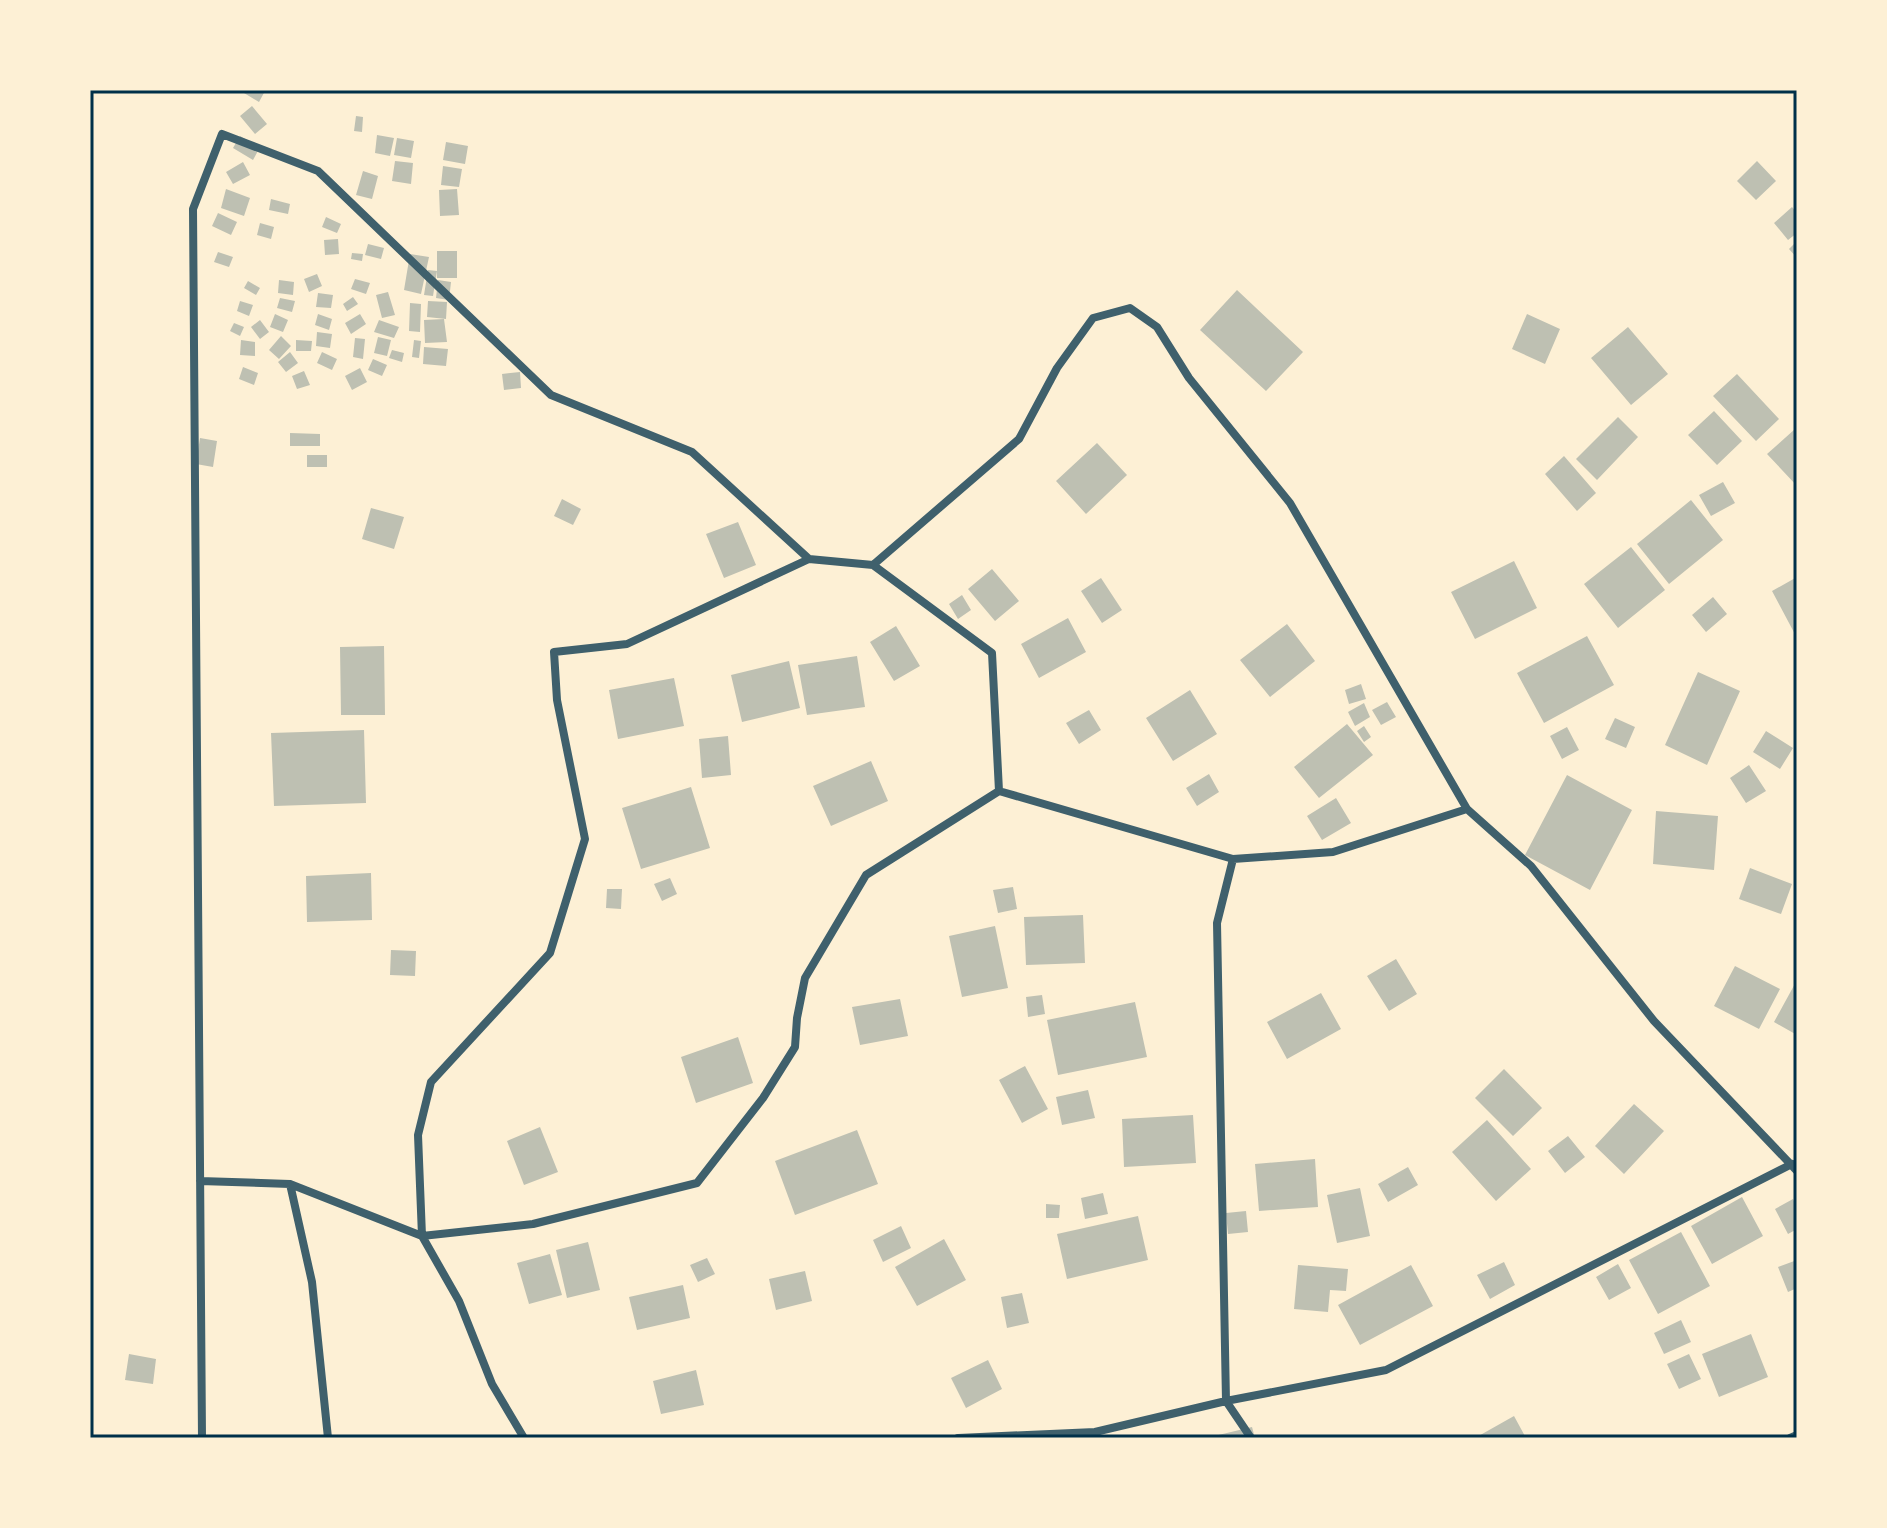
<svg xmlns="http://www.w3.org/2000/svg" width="1887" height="1528" viewBox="0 0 1887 1528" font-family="Literata,serif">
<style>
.building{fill:#bec0b2}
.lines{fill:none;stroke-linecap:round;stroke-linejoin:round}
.minor{stroke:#3f606c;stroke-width:8}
.neatline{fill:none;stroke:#003049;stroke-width:3}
</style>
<rect width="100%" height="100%" fill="#fdf0d5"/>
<path class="building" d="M246,90H263L265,91L259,102L244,93Z
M252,106L267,124L255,134L240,116Z
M356,116L363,117L362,132L354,131Z
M377,135L394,138L390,156L375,153Z
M240,136L260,147L253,160L233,148Z
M397,138L414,141L411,158L394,155Z
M446,142L468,146L465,164L443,160Z
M395,161L413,163L411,184L392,181Z
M1757,161L1776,181L1756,200L1737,181Z
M243,162L250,175L233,184L226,172Z
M443,166L462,169L459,187L441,185Z
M363,171L378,176L372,199L356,195Z
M226,189L250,198L244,216L221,208Z
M457,189L459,215L440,216L439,190Z
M271,199L290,204L288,214L269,210Z
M1792,207L1797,213V233L1788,240L1774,223Z
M218,213L237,222L231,235L212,226Z
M326,217L341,224L337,233L322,227Z
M260,223L274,227L271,239L257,235Z
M338,239L339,254L325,255L324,240Z
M1797,241V258L1789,249Z
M368,244L384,248L381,259L365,255Z
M437,251H457V278H437Z
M218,252L233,257L229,267L214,262Z
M352,253L363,254L362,261L351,259Z
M410,254L429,257L421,294L404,290Z
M428,270L437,271L433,296L424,295Z
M317,274L322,286L309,292L304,279Z
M355,279L370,283L366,294L351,289Z
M279,280L294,282L293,295L278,293Z
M438,280L451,282L449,300L436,298Z
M248,281L260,288L256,295L244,288Z
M1237,290L1303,352L1266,391L1200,330Z
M388,292L395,315L382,318L376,295Z
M318,293L333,295L331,308L316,307Z
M353,297L358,304L347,311L343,304Z
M280,298L295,301L292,312L277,308Z
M240,301L253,305L249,316L237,311Z
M428,301L447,302L446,319L427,317Z
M410,303L421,304L420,332L409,331Z
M275,314L288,320L283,332L270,327Z
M318,314L332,319L329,330L315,325Z
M360,314L366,324L351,334L345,323Z
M1527,314L1560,329L1545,364L1512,349Z
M444,319L447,342L425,343L424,320Z
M260,320L269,332L260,339L251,327Z
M379,320L399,327L394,338L374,332Z
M234,323L244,327L240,336L230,331Z
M1628,327L1668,374L1631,405L1591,358Z
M317,332L332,334L330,348L316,346Z
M281,336L291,346L279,359L269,350Z
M378,337L391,340L387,356L374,353Z
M355,338L365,339L363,359L353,357Z
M241,340L255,342V356L240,355Z
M296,340L312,341L311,351H296Z
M414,340L421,341L419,358L412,357Z
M424,347L448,349L446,366L423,364Z
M392,350L404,353L402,362L389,358Z
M290,352L298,363L286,372L278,362Z
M322,352L337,359L332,370L317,363Z
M373,359L387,365L382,376L368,370Z
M243,367L258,373L254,385L239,379Z
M360,368L367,382L352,390L345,376Z
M304,371L310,385L297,389L292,376Z
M520,372L521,388L504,390L502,374Z
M1737,374L1779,419L1756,441L1713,396Z
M1714,411L1742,441L1717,465L1688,435Z
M1618,417L1638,437L1597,480L1576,459Z
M1795,429L1797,431V486L1767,454Z
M290,433L320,434V446H290Z
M200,438L217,441L213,467L196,464Z
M1097,443L1127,475L1086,514L1056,481Z
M307,455H327V467H307Z
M1564,456L1596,493L1577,511L1545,474Z
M1723,482L1735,503L1711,516L1699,495Z
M562,499L581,509L573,525L554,516Z
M1691,500L1723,540L1669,584L1637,544Z
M371,508L404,517L394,549L362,539Z
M738,522L756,565L724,578L706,534Z
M1631,547L1665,590L1618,628L1584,584Z
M1514,561L1537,608L1475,639L1451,592Z
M992,569L1019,601L995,621L968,589Z
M1797,577V638L1772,591Z
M1101,578L1122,610L1102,623L1081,591Z
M962,595L971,610L958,619L949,604Z
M1713,597L1727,614L1706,632L1692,615Z
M1068,618L1086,652L1039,678L1021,644Z
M1287,624L1315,661L1270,697L1240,660Z
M896,626L920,666L894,681L870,642Z
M1587,636L1614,685L1544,723L1517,673Z
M384,646L385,715H341L340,647Z
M857,656L865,707L807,715L798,665Z
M789,661L800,708L742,722L731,675Z
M1698,672L1740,691L1707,765L1665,745Z
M674,678L684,726L618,739L609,690Z
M1361,684L1366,699L1349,704L1345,690Z
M1190,690L1217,734L1173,761L1146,718Z
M1387,702L1396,717L1381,725L1372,710Z
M1364,703L1370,717L1355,726L1348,712Z
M1089,710L1101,730L1079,744L1066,723Z
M1615,718L1635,727L1626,748L1605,739Z
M1347,724L1373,755L1319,798L1294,767Z
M1364,726L1371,737L1364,742L1357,731Z
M1567,727L1579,750L1562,759L1550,736Z
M364,730L366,803L274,806L271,733Z
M1766,731L1793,748L1780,769L1753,752Z
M728,736L731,775L702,778L699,739Z
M871,761L888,801L831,826L813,786Z
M1749,765L1766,791L1746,803L1730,778Z
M1209,774L1219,792L1197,806L1186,788Z
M1567,775L1632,810L1590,890L1525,855Z
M691,787L710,848L641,869L622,808Z
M1336,798L1351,823L1322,840L1307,816Z
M1656,811L1718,816L1714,870L1653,864Z
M1750,868L1792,884L1781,914L1739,899Z
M371,873L372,920L307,922L306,876Z
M670,878L677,894L662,901L654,884Z
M1013,887L1017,909L998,913L993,890Z
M607,889H622L621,909L606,908Z
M1083,915L1085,963L1026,965L1024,917Z
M995,926L1008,988L962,997L949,936Z
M391,950L416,951L415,976L390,975Z
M1396,959L1417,994L1389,1011L1367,976Z
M1735,966L1780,989L1759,1029L1714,1006Z
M1797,980V1035L1774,1022Z
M1321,993L1341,1029L1287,1059L1267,1022Z
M1042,995L1045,1014L1028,1017L1026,997Z
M900,999L908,1036L860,1045L852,1007Z
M1135,1002L1147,1057L1058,1075L1047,1020Z
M738,1037L753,1083L696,1103L681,1057Z
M1025,1066L1048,1109L1022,1123L999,1080Z
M1504,1069L1542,1108L1513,1136L1475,1098Z
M1088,1090L1095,1118L1062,1125L1056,1097Z
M1634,1104L1664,1131L1624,1174L1595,1146Z
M1193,1115L1196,1163L1124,1167L1122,1119Z
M1487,1120L1531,1169L1496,1201L1452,1152Z
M540,1127L558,1172L524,1185L507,1141Z
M857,1130L878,1184L795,1215L775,1161Z
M1568,1136L1585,1157L1565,1173L1548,1151Z
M1315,1159L1318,1207L1259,1211L1255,1164Z
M1408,1167L1418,1185L1388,1202L1378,1184Z
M1360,1188L1370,1236L1337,1243L1327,1195Z
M1103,1193L1108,1214L1085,1219L1081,1198Z
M1742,1197L1763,1236L1712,1264L1691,1226Z
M1793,1199L1797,1207V1229L1788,1234L1775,1209Z
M1046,1204L1060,1205L1059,1218H1046Z
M1246,1211L1248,1232L1228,1234L1226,1213Z
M1138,1216L1148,1260L1067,1279L1057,1234Z
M901,1226L911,1248L883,1262L873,1240Z
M1681,1232L1710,1286L1658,1314L1629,1260Z
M944,1239L966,1280L917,1306L895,1267Z
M588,1242L600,1290L567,1298L556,1250Z
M550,1254L562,1295L529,1304L517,1263Z
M707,1258L715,1274L698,1282L690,1265Z
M1797,1260V1288L1788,1292L1778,1267Z
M1504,1262L1515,1285L1490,1299L1477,1275Z
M1618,1264L1631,1288L1609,1300L1596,1277Z
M1298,1265L1348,1269L1346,1291L1330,1290L1328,1312L1294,1309Z
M1411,1265L1433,1306L1360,1345L1338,1305Z
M805,1271L812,1301L776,1310L769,1279Z
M683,1285L690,1318L637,1330L629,1297Z
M1022,1293L1029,1323L1007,1328L1001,1297Z
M1681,1320L1691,1342L1664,1354L1654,1333Z
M1751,1334L1768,1377L1719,1397L1702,1354Z
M129,1354L156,1359L153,1384L125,1380Z
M1689,1354L1701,1379L1679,1389L1667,1364Z
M988,1360L1002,1389L966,1408L951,1378Z
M696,1370L704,1405L661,1414L653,1381Z
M1514,1416L1526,1438H1475Z
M1252,1427L1255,1438H1210V1437Z"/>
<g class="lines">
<path class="minor" d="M873,565L992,653L999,791
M200,1181L290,1184L422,1236L533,1224L697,1183L763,1098L795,1047L797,1018L805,978L866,875L999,791L1233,859
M290,1184L312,1282L328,1438
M202,1438L193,209L222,134L318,171L551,395L692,452L809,559L873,565L1019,439L1057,368L1093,318L1130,308L1157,327L1189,378L1290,503L1467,809L1531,866L1654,1021L1797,1171
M524,1438L492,1384L459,1301L422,1236L418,1135L431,1082L550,953L585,839L557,700L554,652L627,644L809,559
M958,1438L1095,1432L1226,1401L1386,1370L1792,1164
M1251,1438L1226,1401L1217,923L1233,859L1333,852L1467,809
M1790,1438L1797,1435"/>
</g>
<rect width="1887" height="1528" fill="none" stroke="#fdf0d5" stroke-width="184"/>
<rect x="92" y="92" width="1703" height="1344" class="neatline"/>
</svg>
